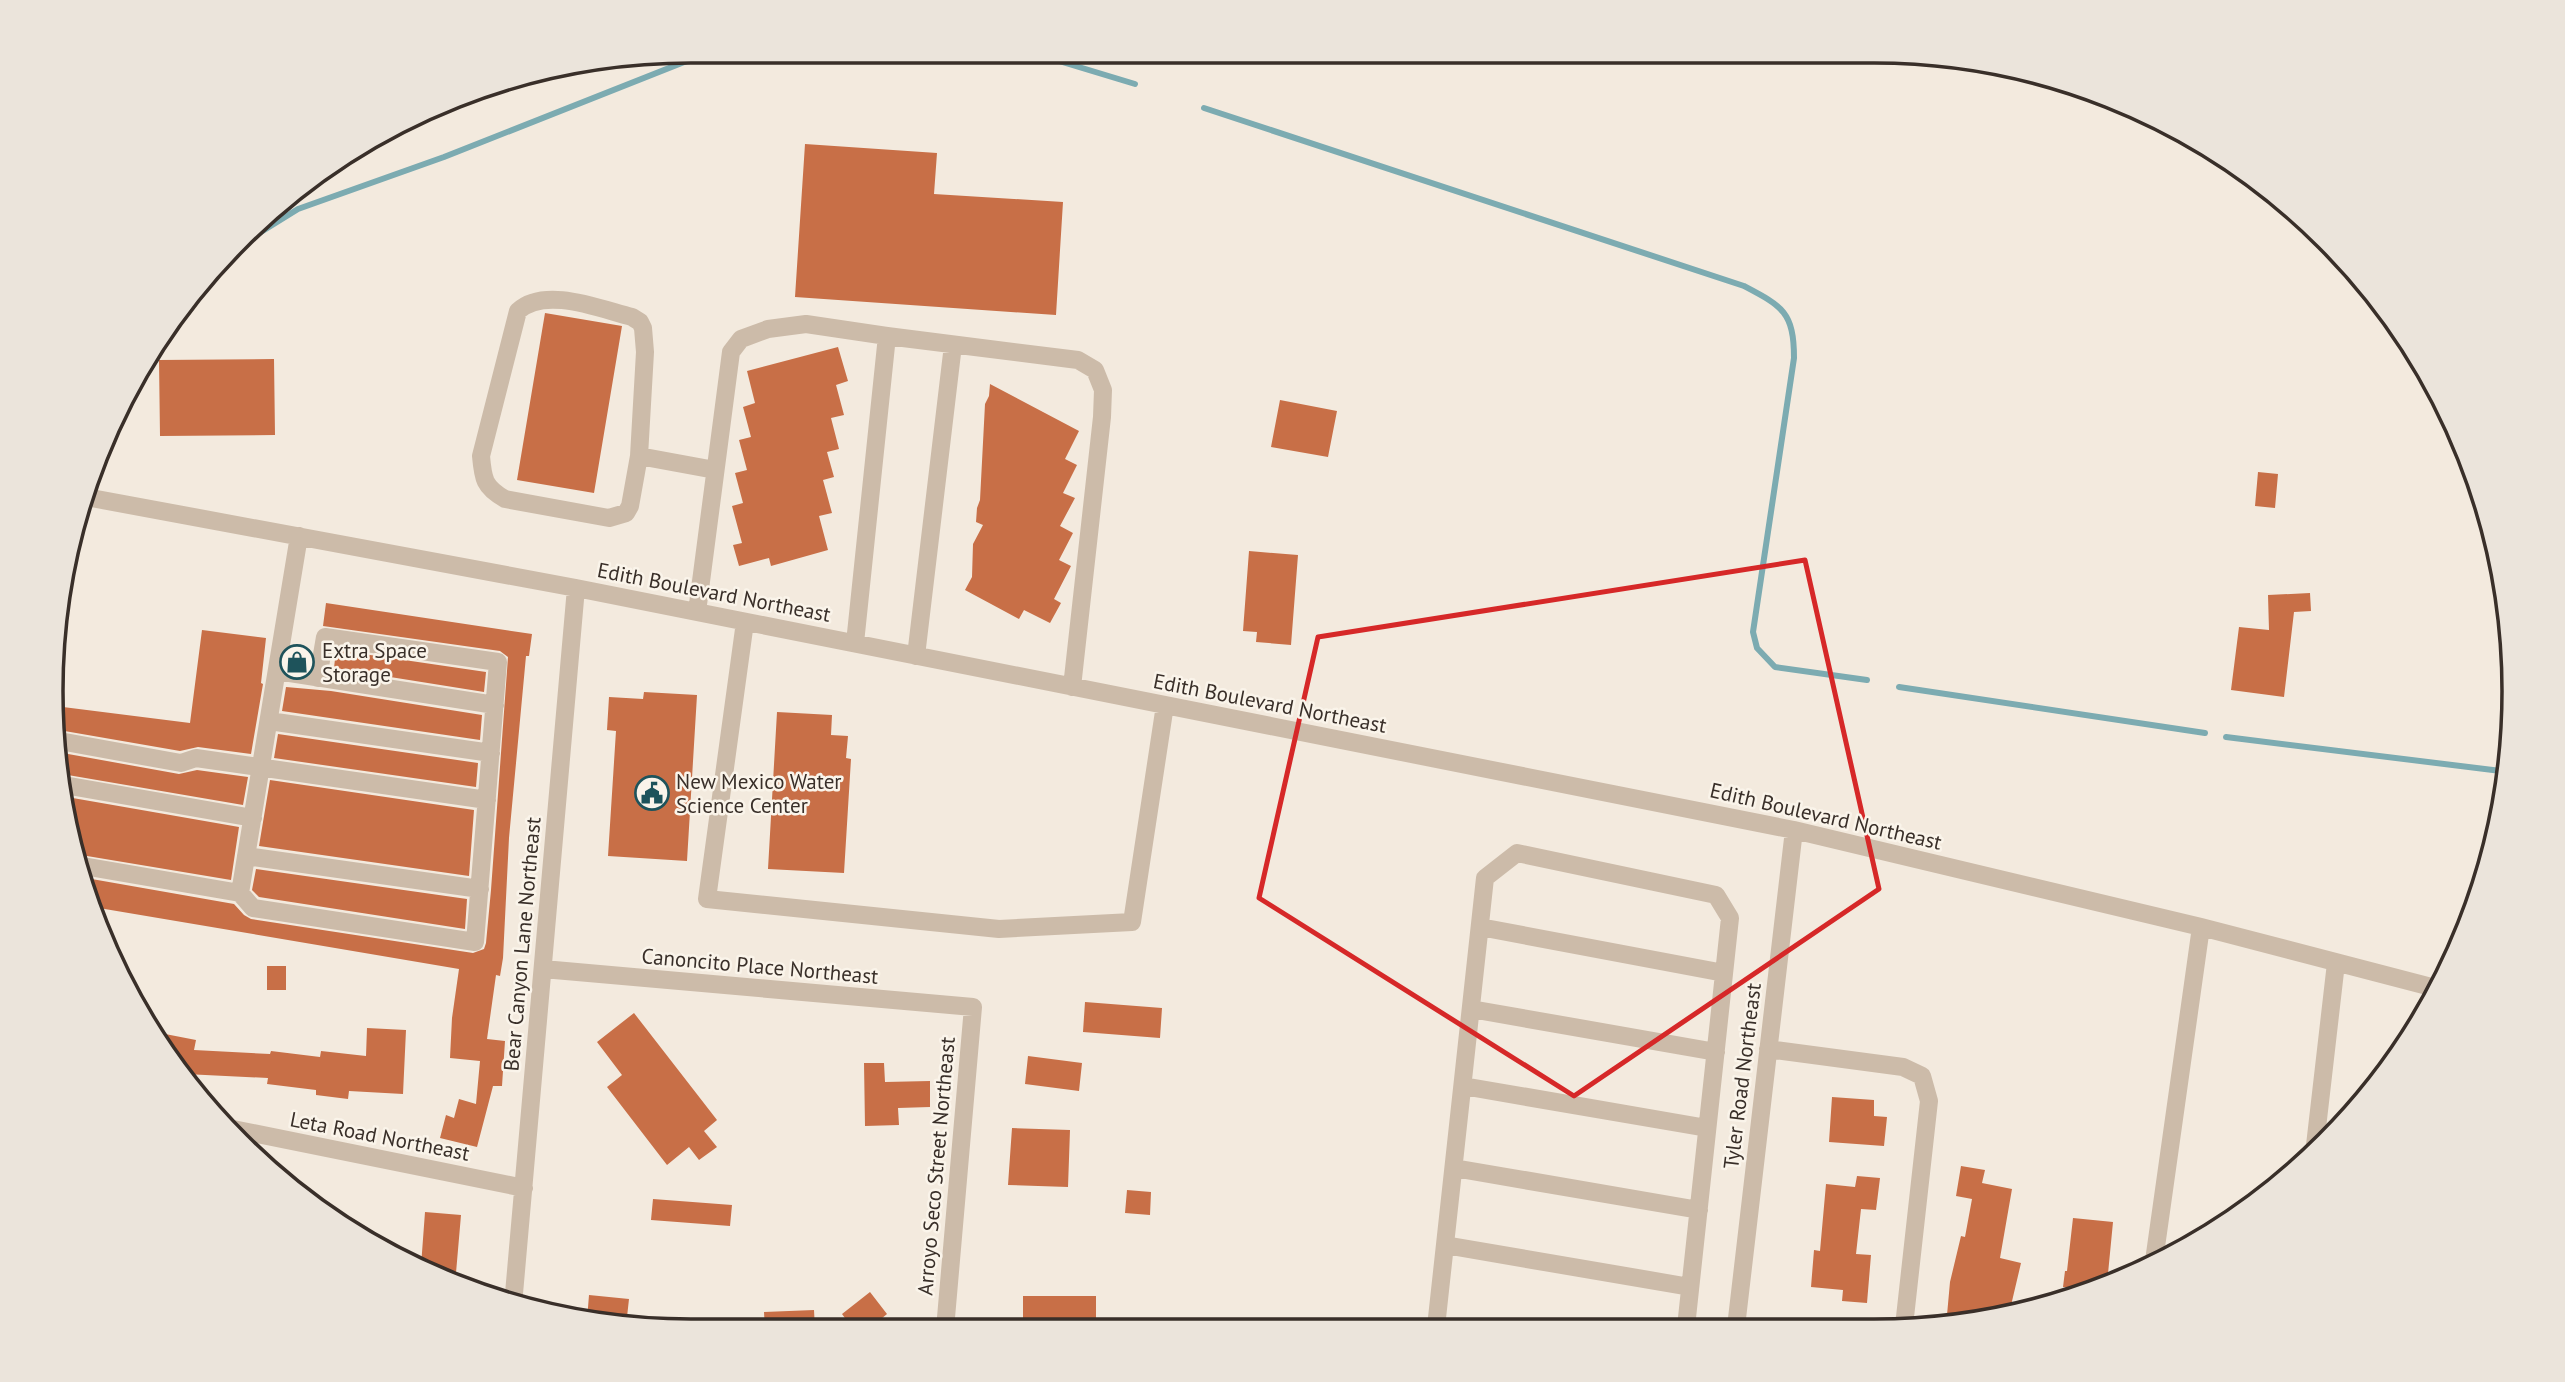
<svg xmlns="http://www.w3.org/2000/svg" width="2565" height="1382" viewBox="0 0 2565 1382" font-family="'PT Sans',sans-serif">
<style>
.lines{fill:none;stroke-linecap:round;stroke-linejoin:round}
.stream{stroke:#7cabb1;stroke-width:6}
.building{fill:#c86f47}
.minor{stroke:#ccbba9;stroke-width:18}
.marked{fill:none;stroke:#d62828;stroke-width:5;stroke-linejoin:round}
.labels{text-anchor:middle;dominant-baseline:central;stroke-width:5;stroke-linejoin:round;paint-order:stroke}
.street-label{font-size:21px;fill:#392f29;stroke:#faf4ea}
.poi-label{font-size:21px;fill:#392f29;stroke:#faf4ea;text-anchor:start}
.rim{fill:none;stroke:#392f29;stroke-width:3.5}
</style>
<rect width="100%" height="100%" fill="#f3eade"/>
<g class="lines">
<path class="stream" d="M1026,51L1135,84
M1204,108L1744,286C1782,306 1794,312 1794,358L1753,632L1757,648L1775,667L1867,680
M248,240L298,209L444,157L712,51
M1899,687L2205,733
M2226,737L2509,772"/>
</g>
<path class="building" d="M805,144L937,153L934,194L1063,202L1056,315L795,297Z
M545,313L622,326L594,493L517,480Z
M838,347L848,381L836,385L844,415L831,418L839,449L827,452L834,477L823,480L832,513L819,516L828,550L771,566L769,558L739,566L733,545L742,543L732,506L743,503L735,473L747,470L739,440L751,437L743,407L755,403L747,371Z
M274,359L275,435L160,436L159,360Z
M990,384L1079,431L1065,459L1077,465L1063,493L1075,498L1060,526L1073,533L1059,560L1071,566L1054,599L1061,603L1050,623L1024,610L1019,619L965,590L972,577L973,544L983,525L976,522L977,508L980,500L985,404L989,396Z
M1280,400L1337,411L1328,457L1271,447Z
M2258,472L2278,474L2275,508L2255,506Z
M1249,551L1298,555L1291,645L1256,642L1257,632L1243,631Z
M2310,593L2311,611L2294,612L2284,697L2231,690L2239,627L2269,630L2268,595Z
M326,603L532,634L529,656H526L509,838L503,958L500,976L496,975L487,1039L505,1041L502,1086H493L477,1147L440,1138L446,1115L454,1118L459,1099L476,1104L480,1061L450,1058L452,1018L459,969L93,907L86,878L234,904L244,915L251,919L473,953L484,949L486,943L491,890L508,657L500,651L323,626Z
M202,630L266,638L261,683L263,684L251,754L198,747L180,751L53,729L55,706L190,723Z
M336,650L486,672L484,692L334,668Z
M286,687L331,691L482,715L480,740L282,711Z
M644,692L697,695L687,861L608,856L616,731L607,730L609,697L643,699Z
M777,712L832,715L831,735L848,736L846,758L851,759L844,873L768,869Z
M278,734L478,763L476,787L274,758Z
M57,752L179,774L197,770L248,777L243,805L62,774Z
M270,780L474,810L469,876L259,846Z
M67,797L239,827L231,880L81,855Z
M256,869L467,899L465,929L259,897L252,890Z
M267,966H286V990H267Z
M1085,1002L1162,1008L1160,1038L1083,1032Z
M634,1013L717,1120L704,1131L717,1147L699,1160L689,1147L667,1165L607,1087L622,1075L597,1042Z
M367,1028L406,1030L403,1094L349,1091L348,1099L316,1095V1090L267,1084L268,1078L185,1074L160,1033L196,1040L194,1050L270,1054L271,1051L320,1057L321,1051L366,1056Z
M1028,1056L1082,1063L1079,1091L1025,1084Z
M864,1063H884L885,1082L930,1081V1107L898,1108L899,1125L865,1126Z
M1832,1097L1874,1100V1116L1887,1117L1884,1146L1829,1142Z
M1012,1128L1070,1130L1068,1187L1008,1185Z
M1961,1166L1985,1170L1982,1183L2012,1189L2000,1258L2021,1263L2009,1314L1957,1326H1946L1950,1282L1961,1236L1965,1237L1972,1199L1956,1196Z
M1857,1176L1880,1178L1876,1210L1861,1209L1856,1254L1871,1255L1867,1303L1842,1301L1843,1290L1811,1287L1814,1250L1820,1251L1826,1184L1855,1187Z
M1127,1190L1151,1192L1150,1215L1125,1213Z
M653,1199L732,1205L730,1226L651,1220Z
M425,1212L461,1215L456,1273L433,1271L421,1266Z
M2073,1218L2113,1222L2107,1284L2095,1290L2063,1287L2065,1271H2067Z
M870,1292L887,1314L869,1329H853L842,1314Z
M589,1295L629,1299L626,1326L587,1320Z
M1023,1296H1096V1324H1023Z
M814,1310L815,1329L765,1330L764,1312Z"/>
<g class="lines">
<path class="minor" d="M639,456L645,352L643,328L640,322L632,317C600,309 545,286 518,311L481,456C483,479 484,487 505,499L609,518L626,513L630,506L639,456L715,470
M86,497L576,588L1794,830L2201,927L2439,989
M697,612L731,352L741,339L768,329L806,324L887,336L1078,360L1095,370L1103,390L1102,417L1072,687
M745,622L707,899L999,929L1132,922L1165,705
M855,643L887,336
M916,656L953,345
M277,671L495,705
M269,721L491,753
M54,740L181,763L196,758L487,800
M64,785L253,818
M246,856L480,889
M83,866L240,893L253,908L475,942L498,662L325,637L318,678
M240,893L299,536
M1480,927L1724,973
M543,969L973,1007L945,1329
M1471,1009L1716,1052
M1768,1049L1903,1067L1922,1076L1929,1101L1904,1326
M1463,1086L1707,1128
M228,1128L524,1188
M2314,1154L2336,963
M1454,1168L1699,1210
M1445,1245L1690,1287
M2154,1261L2201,927
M513,1305L576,588
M1436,1327L1485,878L1517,853L1716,895L1730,918L1686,1327
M1736,1327L1794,830"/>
</g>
<path class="marked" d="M1805,560L1879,889L1574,1096L1259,898L1318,637Z"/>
<defs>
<g id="shop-ring" transform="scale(1.75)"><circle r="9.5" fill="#faf4ea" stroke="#1e535b" stroke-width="1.5"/><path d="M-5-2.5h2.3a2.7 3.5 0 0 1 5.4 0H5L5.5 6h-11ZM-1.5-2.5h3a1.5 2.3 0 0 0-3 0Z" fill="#1e535b"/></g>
<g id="civic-ring" transform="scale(1.75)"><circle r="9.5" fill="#faf4ea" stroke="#1e535b" stroke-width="1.5"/><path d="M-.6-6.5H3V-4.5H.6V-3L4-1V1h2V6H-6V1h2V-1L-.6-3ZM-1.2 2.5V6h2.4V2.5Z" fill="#1e535b"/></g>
</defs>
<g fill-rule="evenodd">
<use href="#shop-ring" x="297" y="662"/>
<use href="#civic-ring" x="652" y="793"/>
</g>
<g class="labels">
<g class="street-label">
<text transform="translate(714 592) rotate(11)">Edith Boulevard Northeast</text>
<text transform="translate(1270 703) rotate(11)">Edith Boulevard Northeast</text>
<text transform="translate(1826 816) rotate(13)">Edith Boulevard Northeast</text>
<text transform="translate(522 944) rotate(-85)">Bear Canyon Lane Northeast</text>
<text transform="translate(760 966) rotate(5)">Canoncito Place Northeast</text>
<text transform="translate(1742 1076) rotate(-83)">Tyler Road Northeast</text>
<text transform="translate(380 1136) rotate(11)">Leta Road Northeast</text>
<text transform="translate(936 1166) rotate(-85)">Arroyo Seco Street Northeast</text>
</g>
<g class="poi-label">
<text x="322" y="650">Extra Space<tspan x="322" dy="24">Storage</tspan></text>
<text x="676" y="781">New Mexico Water<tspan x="676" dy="24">Science Center</tspan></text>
</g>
</g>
<path d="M0 0H2565V1382H0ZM691 63H1874A628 628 0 0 1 2502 691V691A628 628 0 0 1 1874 1319H691A628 628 0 0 1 63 691V691A628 628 0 0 1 691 63Z" fill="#ebe4db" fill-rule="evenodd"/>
<path class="rim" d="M691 63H1874A628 628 0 0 1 2502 691V691A628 628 0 0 1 1874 1319H691A628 628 0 0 1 63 691V691A628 628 0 0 1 691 63Z"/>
</svg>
